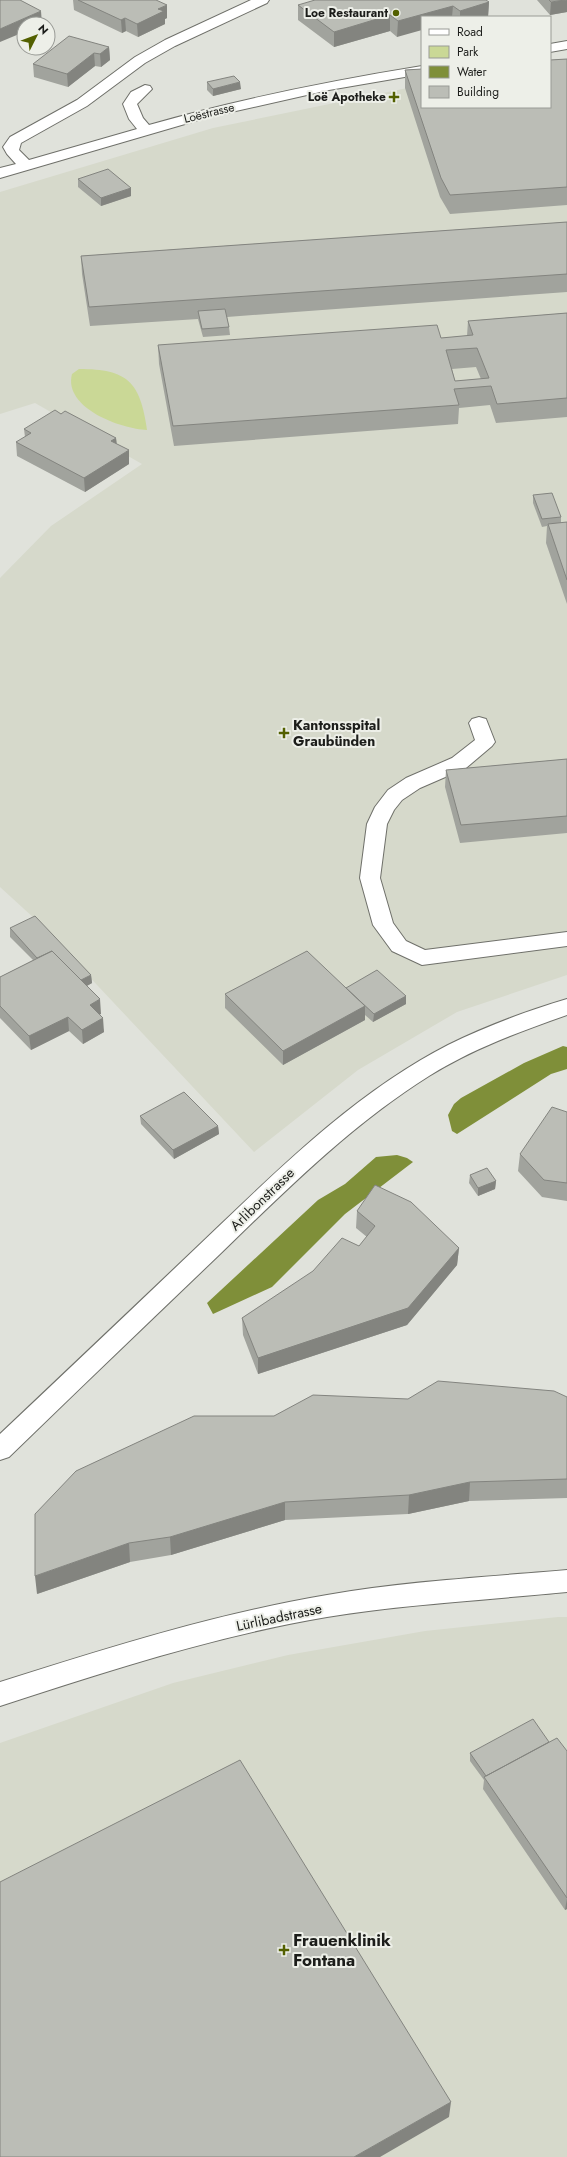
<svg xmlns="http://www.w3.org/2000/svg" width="567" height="2157" viewBox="0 0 567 2157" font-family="Jost,sans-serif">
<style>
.built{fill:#d6d9cb}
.green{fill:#cad896}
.water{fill:#7f8f39}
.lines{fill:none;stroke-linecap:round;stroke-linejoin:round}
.minor-casing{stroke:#6f706a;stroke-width:2}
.minor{fill:#fff;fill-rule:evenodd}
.wall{fill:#a1a39d;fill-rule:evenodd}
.shaded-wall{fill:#83847f}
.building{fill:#bbbdb6;stroke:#83847f;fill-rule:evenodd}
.poi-dot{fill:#536000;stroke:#edefe8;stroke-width:1.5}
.labels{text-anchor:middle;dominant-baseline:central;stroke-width:4;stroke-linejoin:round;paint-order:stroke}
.far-poi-label{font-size:12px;font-weight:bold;fill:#1c1d1a;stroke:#edefe8;text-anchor:end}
.far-street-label{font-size:12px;fill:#1c1d1a;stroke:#edefe8}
.poi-label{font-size:14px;font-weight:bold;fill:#1c1d1a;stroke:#edefe8;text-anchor:start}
.street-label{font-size:14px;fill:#1c1d1a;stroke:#edefe8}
.near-poi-label{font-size:17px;font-weight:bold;fill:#1c1d1a;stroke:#edefe8;text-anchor:start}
</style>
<rect width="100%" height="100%" fill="#e0e2db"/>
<path class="built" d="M567,61V975L457,1012L358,1070L254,1152L35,919L0,887V578L51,526L142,464L35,403L0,414V192L213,128L422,85V107H550Z
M558,1617H567V2157H0V1743L173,1683L288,1655L425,1631Z"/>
<path class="green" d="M79,369C128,369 140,382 147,430C121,429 63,408 72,374Z"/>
<path class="water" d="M563,1046L567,1047V1069L551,1074L457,1134L452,1131L448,1115L454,1104L461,1098L524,1063Z
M397,1155L407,1158L413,1162L345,1214L272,1287L213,1314L207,1303L318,1200L345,1184L376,1157Z"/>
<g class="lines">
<g class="minor-casing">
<path id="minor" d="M251,0H269L267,3L175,46L145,63L87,106L21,143L19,150L29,160L137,129L129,119L123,104L131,92L145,85L150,86L152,89L137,104L143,118L149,125C239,99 330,81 422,66V74L329,90L209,117L0,178V168L16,164L7,154L3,147L10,137L77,100L135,57L165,40Z
M567,41V49L550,52V44Z
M479,717L486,719L495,742L492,746L466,768L420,788L402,800L394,810L387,824L380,878L393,923L406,941L425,950L567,932V946L422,965L392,951L373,925L360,878L367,824L375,807L388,790L406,778L452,758L475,740L469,723L472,719Z
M567,999V1015C519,1032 472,1049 429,1076C351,1125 285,1191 220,1254C149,1322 79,1389 9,1457L0,1460V1434C65,1373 130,1311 195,1249C273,1175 351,1095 448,1045C486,1026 527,1011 567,999Z
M567,1570V1592C487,1600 406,1604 327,1617C215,1636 107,1671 0,1706V1682C107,1648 215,1614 327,1595C406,1581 487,1577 567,1570Z"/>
</g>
<use href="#minor" class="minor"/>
</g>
<path class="wall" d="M73,0H156L167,18L165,19V24L138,37L126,31L122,33L74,10Z
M537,0H567V12L550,15Z
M489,2L488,17H422L397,37L390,31L334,47L298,20V5Z
M109,47L110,60L101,67L95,66L68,87L34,77L33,64Z
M567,59V205L450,214L440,197L405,88V70Z
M207,82L241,89L213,96L207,90Z
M78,179L131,188V196L101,206L78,187Z
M567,222V292L227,317L229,327L230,335L203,337L198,319L90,326L82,274L81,256Z
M567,313V417L496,423L490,405L459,408L458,424L174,446L159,364L158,345L441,338L467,336L468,321ZM476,367L481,379L455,381L452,369Z
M61,414L116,438L117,444L129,464L85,492L17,456L16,442L25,437L24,429Z
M533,495L561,517V523L567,522V604L546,543L547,526L542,527L533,503Z
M567,759V833L460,843L445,787L446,770Z
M10,928L91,975L92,983L87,986L101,1014H99L104,1032L83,1044L69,1031L31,1050L0,1018V977L33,960L10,937Z
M346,988L406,996V1004L373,1022L365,1015V1020L283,1065L225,1008V994Z
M567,1112V1201L542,1197L518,1171L520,1154Z
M140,1116L218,1126L219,1134L174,1159L141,1124Z
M470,1175L496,1181L495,1189L478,1196L469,1183Z
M357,1211L459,1248L457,1265L407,1325L258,1374L243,1335L242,1318L359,1246L367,1237L356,1228Z
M567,1397V1498L469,1501L408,1514L285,1520L171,1555L130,1562L37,1594L274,1416L408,1399Z
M549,1742L567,1751V1909L565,1910L483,1789L484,1780L470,1761V1753Z"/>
<path class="shaded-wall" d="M567,0V12L550,15L551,2Z
M489,2L488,17H460V11Z
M167,5V18L165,19V24L138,37L137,24L158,9Z
M453,6L452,17H422V30L397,37L398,21Z
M41,11L42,24H24V32L0,42V29Z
M390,15V31L334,47V32Z
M125,18L126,31L122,33L121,20Z
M109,47L110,60L101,67L100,54Z
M94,53L95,66L68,87L67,74Z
M240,82L241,89L213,96V89Z
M131,188V196L101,206V198Z
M116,438L117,451L111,441Z
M129,450V464L85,492L84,478Z
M91,975L92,983L79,990L78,982Z
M406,996V1004L373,1022L374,1014Z
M100,999L101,1014L91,1019L90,1005Z
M365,1006V1020L283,1065V1051Z
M68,1017L69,1031L31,1050L29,1036Z
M103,1018L104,1032L83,1044L82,1030Z
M218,1126L219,1134L174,1159L173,1150Z
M496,1181L495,1189L478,1196V1188Z
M459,1248L457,1265L407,1325L258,1374V1358Z
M470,1482L469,1501L408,1514L409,1495Z
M285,1502V1520L171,1555L170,1537Z
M129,1543L130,1562L37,1594L35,1576Z
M567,1898V1909L565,1910Z
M451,2102L449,2117L380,2157H354Z"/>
<path class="building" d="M0,0H20L41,11L0,29Z
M78,0H156L167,5L158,9L164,11L137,24L125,18L121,20Z
M315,0H486L489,2L460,11L453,6L398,21L390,15L334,32L298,5Z
M549,0H565L551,2Z
M69,36L109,47L100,54L94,53L67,74L33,64Z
M567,59V187L450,195L441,178L405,70L422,69V107H550V60Z
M234,76L240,82L213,89L207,82Z
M108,169L131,188L101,198L78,179Z
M567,222V274L89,307L81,256Z
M225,309L229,327L202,329L198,311Z
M567,313V398L497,404L491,386L454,389L459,405L173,426L158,345L437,325L441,338L473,335L468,321ZM477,348L489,378L455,381L446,350Z
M55,410L61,414L65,411L116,438L111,441L129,450L84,478L16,442L31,433L24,429Z
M552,493L561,517L542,519L533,495Z
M567,522V580L548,524Z
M567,759V816L461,825L446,770Z
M35,916L91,975L81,980L52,951L37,958L10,928Z
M52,951L100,999L90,1005L103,1018L82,1030L68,1017L29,1036L0,1006V977Z
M307,951L365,1006L283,1051L225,994Z
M377,970L406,996L374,1014L346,988Z
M184,1092L218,1126L173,1150L140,1116Z
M552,1107L567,1112V1183L544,1180L520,1154Z
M487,1168L496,1181L478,1188L470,1175Z
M375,1185L411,1202L459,1248L408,1308L258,1358L242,1318L313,1271L342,1238L359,1246L375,1226L357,1211Z
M438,1381L554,1391L567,1397V1479L470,1482L409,1495L285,1502L170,1537L129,1543L35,1576V1514L76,1471L194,1416H274L313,1395L408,1399Z
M533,1719L549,1742L486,1776L470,1753Z
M557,1738L567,1751V1898L484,1777Z
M240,1760L451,2102L354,2157H0V1882Z"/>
<g class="poi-dot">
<circle cx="396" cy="13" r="4"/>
<path d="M392 91h4v4h4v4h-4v4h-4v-4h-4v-4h4z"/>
<path d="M282 727h4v4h4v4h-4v4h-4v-4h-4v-4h4z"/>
<path d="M282 1944h4v4h4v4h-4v4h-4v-4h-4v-4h4z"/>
</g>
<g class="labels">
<g class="far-poi-label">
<text x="388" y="13">Loe Restaurant</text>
<text x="386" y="97">Loë Apotheke</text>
</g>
<g class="far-street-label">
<text transform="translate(209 113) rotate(-14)">Loëstrasse</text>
</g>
<g class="poi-label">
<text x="293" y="725">Kantonsspital<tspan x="293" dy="16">Graubünden</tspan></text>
</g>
<g class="street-label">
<text transform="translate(262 1199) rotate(-44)">Arlibonstrasse</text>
<text transform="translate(279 1617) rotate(-12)">Lürlibadstrasse</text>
</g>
<g class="near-poi-label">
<text x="293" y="1940">Frauenklinik<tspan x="293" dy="20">Fontana</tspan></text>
</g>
</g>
<rect x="421" y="16" width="130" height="92" fill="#edefe8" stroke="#999b96"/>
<rect x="429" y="29" width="20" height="6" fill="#ffffff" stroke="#999b96"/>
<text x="457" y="36" font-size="12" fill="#1c1d1a">Road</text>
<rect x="429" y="46" width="20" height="12" fill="#cad896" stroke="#999b96"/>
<text x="457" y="56" font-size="12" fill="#1c1d1a">Park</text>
<rect x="429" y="66" width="20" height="12" fill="#7f8f39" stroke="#999b96"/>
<text x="457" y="76" font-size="12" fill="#1c1d1a">Water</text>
<rect x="429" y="86" width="20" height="12" fill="#bbbdb6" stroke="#999b96"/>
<text x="457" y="96" font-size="12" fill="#1c1d1a">Building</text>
<g transform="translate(36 36) rotate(48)"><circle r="19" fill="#edefe8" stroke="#999b96"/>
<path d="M0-3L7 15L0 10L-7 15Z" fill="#536000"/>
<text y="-6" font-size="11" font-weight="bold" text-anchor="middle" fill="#1c1d1a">N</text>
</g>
</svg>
